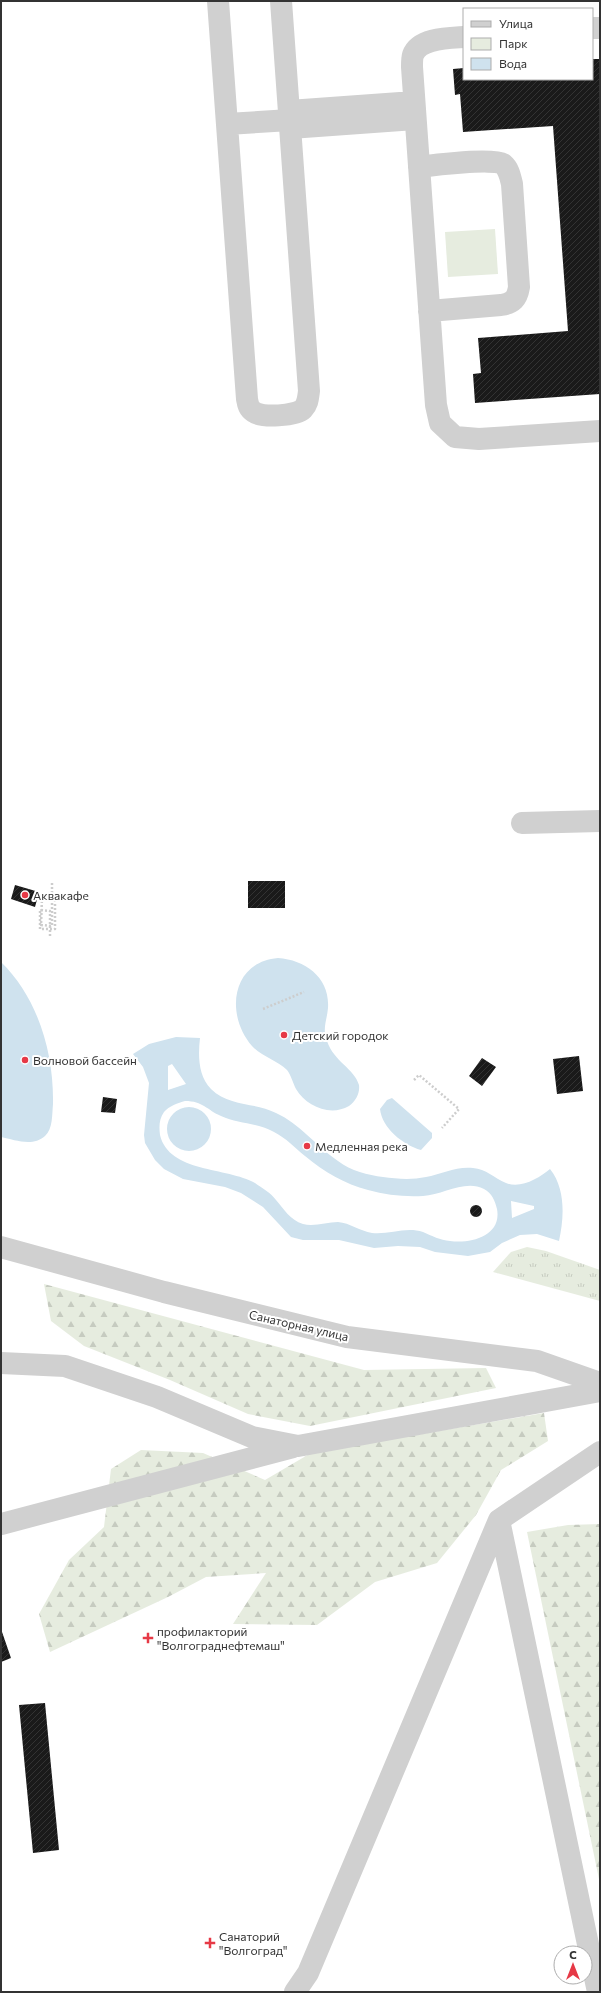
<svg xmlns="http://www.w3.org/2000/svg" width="601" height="1993" viewBox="0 0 601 1993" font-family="Commissioner,sans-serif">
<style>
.grass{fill:url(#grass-tufts)}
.forest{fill:url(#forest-firs)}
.green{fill:#e6ecdf}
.water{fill:#cfe2ee;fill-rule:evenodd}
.building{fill:url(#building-hatch)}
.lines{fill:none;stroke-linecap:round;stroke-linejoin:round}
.path{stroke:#cdcdcd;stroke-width:2.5;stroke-dasharray:2 2;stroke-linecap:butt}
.minor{stroke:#d0d0d0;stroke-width:22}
.poi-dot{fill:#e63946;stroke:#fff;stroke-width:1.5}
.labels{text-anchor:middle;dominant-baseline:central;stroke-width:4;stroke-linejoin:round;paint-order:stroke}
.poi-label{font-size:12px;fill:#333;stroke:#fff;text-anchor:start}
.street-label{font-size:12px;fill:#333;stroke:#fff}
</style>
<defs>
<pattern id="grass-tufts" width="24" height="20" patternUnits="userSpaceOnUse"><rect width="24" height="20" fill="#e6ecdf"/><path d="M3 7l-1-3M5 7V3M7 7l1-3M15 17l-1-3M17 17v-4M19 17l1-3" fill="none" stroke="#c6cbc0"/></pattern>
<pattern id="forest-firs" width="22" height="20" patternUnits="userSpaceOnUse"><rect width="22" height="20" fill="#e6ecdf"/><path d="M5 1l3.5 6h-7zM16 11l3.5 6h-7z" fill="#c6cbc0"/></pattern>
<pattern id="building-hatch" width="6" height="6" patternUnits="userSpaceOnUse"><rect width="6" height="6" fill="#1a1a1a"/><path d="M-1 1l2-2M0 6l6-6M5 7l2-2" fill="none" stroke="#333"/></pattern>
</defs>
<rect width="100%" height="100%" fill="#fff"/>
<path class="grass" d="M527,1247L546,1251L600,1270V1301L493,1272L511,1252Z"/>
<path class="forest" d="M44,1284L364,1370L486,1368L496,1388L310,1426L248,1414L170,1380L84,1346L51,1321Z
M544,1413L548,1441L501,1470L476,1515L437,1563L375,1582L317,1625L233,1624L266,1573L206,1577L168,1597L50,1652L39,1614L69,1560L104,1527L111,1469L141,1450L203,1453L265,1480L311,1453Z
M600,1524V1884L527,1532L568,1525Z"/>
<path class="green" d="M495,229L498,274L448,277L445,232Z"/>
<path class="water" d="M278,958C306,960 330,978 328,1008C327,1020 322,1029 327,1041C334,1062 354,1068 359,1085C360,1093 356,1101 349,1106C330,1117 306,1106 296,1089C293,1083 291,1075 287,1070C277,1060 262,1057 252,1046C225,1015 231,962 278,958Z
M1,962C38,998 54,1053 53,1104C52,1114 53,1129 45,1136C33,1147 15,1140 1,1137Z
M176,1037L200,1038C198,1055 198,1076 211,1089C229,1107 255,1102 276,1113C300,1124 316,1146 338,1161C351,1171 368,1175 383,1177C397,1179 412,1180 426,1177C441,1174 457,1166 473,1168C486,1169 494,1178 506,1183C521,1189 539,1178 550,1169C566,1189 564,1218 559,1241L537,1234L520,1235L502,1243L490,1252L468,1256L435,1252L420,1247L398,1246L374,1248L339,1240H303L291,1237L263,1207L241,1193L225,1187L183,1179L164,1169L155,1160L145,1143L144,1135L149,1083L143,1067L133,1054L149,1044ZM172,1064L186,1084L168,1090V1066ZM185,1101C203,1101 207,1110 221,1116C238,1124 256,1122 274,1132C286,1138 295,1148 305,1156C324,1172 345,1184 368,1190C386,1195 404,1197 423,1196C443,1195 465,1179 484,1189C492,1193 495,1201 497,1209C502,1236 471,1244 450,1241C440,1240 432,1236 423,1232C406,1226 389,1235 372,1233C360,1231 350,1223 338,1222C327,1222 314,1227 303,1224C290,1220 284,1209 276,1200C271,1193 262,1188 255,1183C227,1167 169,1173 160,1135C159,1127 159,1119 164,1112C169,1106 178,1103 185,1101ZM511,1201L534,1206V1209L512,1218Z
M392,1098L432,1133V1138L421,1150C403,1145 382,1128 380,1109L387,1100Z
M167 1129a22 22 0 1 1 44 0a22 22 0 1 1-44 0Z"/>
<path class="building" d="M592,59H600V394L475,403L473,374L481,373L478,338L568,331L553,126L463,132L460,94L455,95L453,69L464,68V79H592Z
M248,881H285V908H248Z
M15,885L39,892L35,907L11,899Z
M579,1056L583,1091L557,1094L553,1059Z
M482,1058L496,1067L482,1086L469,1076Z
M103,1097L117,1099L115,1113L101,1112Z
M470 1211a6 6 0 1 1 12 0a6 6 0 1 1-12 0Z
M1,1629L11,1658L1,1662Z
M45,1703L59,1850L33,1853L19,1705Z"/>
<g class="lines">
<path class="path" d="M50,936V911L40,910V929H55V898H42L41,925L52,926V881
M263,1009L304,992
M414,1080L419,1075L459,1109L442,1128"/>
<path class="minor" d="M218,1L247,399C248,405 249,409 254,412C261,418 296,416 303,409C308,404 308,398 309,391L281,1
M592,28H600
M464,37C449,38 419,38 413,55C412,58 412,64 412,67L436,405L440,423L455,437L479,439L600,431
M289,111L414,102
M227,124L290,120
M290,128L415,119
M419,167C434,165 493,158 503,164C509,169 510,176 512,184L519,287C517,299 513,303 501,305L429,311
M522,823L600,821
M1,1247L164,1292L347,1337L537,1361L600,1383
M1,1363L65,1366L157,1397L252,1437L298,1446L600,1391
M499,1520L598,1992
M1,1524L293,1447
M295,1992L308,1973L499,1520L600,1452"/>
</g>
<g class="poi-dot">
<circle cx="25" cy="895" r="4"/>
<circle cx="284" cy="1035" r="4"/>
<circle cx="25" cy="1060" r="4"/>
<circle cx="307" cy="1146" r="4"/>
<path d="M146 1632h4v4h4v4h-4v4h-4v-4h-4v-4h4z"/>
<path d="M208 1937h4v4h4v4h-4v4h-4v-4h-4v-4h4z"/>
</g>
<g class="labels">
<g class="poi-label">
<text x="33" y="895">Аквакафе</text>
<text x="292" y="1035">Детский городок</text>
<text x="33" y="1060">Волновой бассейн</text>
<text x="315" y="1146">Медленная река</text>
<text x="157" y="1631">профилакторий<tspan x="157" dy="14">"Волгограднефтемаш"</tspan></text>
<text x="219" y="1936">Санаторий<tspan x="219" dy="14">"Волгоград"</tspan></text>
</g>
<g class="street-label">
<text transform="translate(299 1325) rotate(13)">Санаторная улица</text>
</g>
</g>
<rect width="601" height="1993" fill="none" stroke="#333333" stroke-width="4"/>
<rect x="463" y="8" width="130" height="72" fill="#ffffff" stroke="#adadad"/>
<rect x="471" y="21" width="20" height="6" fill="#d0d0d0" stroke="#adadad"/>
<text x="499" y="28" font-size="12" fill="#333333">Улица</text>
<rect x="471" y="38" width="20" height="12" fill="#e6ecdf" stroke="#adadad"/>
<text x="499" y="48" font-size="12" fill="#333333">Парк</text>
<rect x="471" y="58" width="20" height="12" fill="#cfe2ee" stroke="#adadad"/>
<text x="499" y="68" font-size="12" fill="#333333">Вода</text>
<g transform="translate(573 1965)"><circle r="19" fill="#ffffff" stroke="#adadad"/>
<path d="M0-3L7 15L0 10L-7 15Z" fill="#e63946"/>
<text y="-6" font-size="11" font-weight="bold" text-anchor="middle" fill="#333333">С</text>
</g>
</svg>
